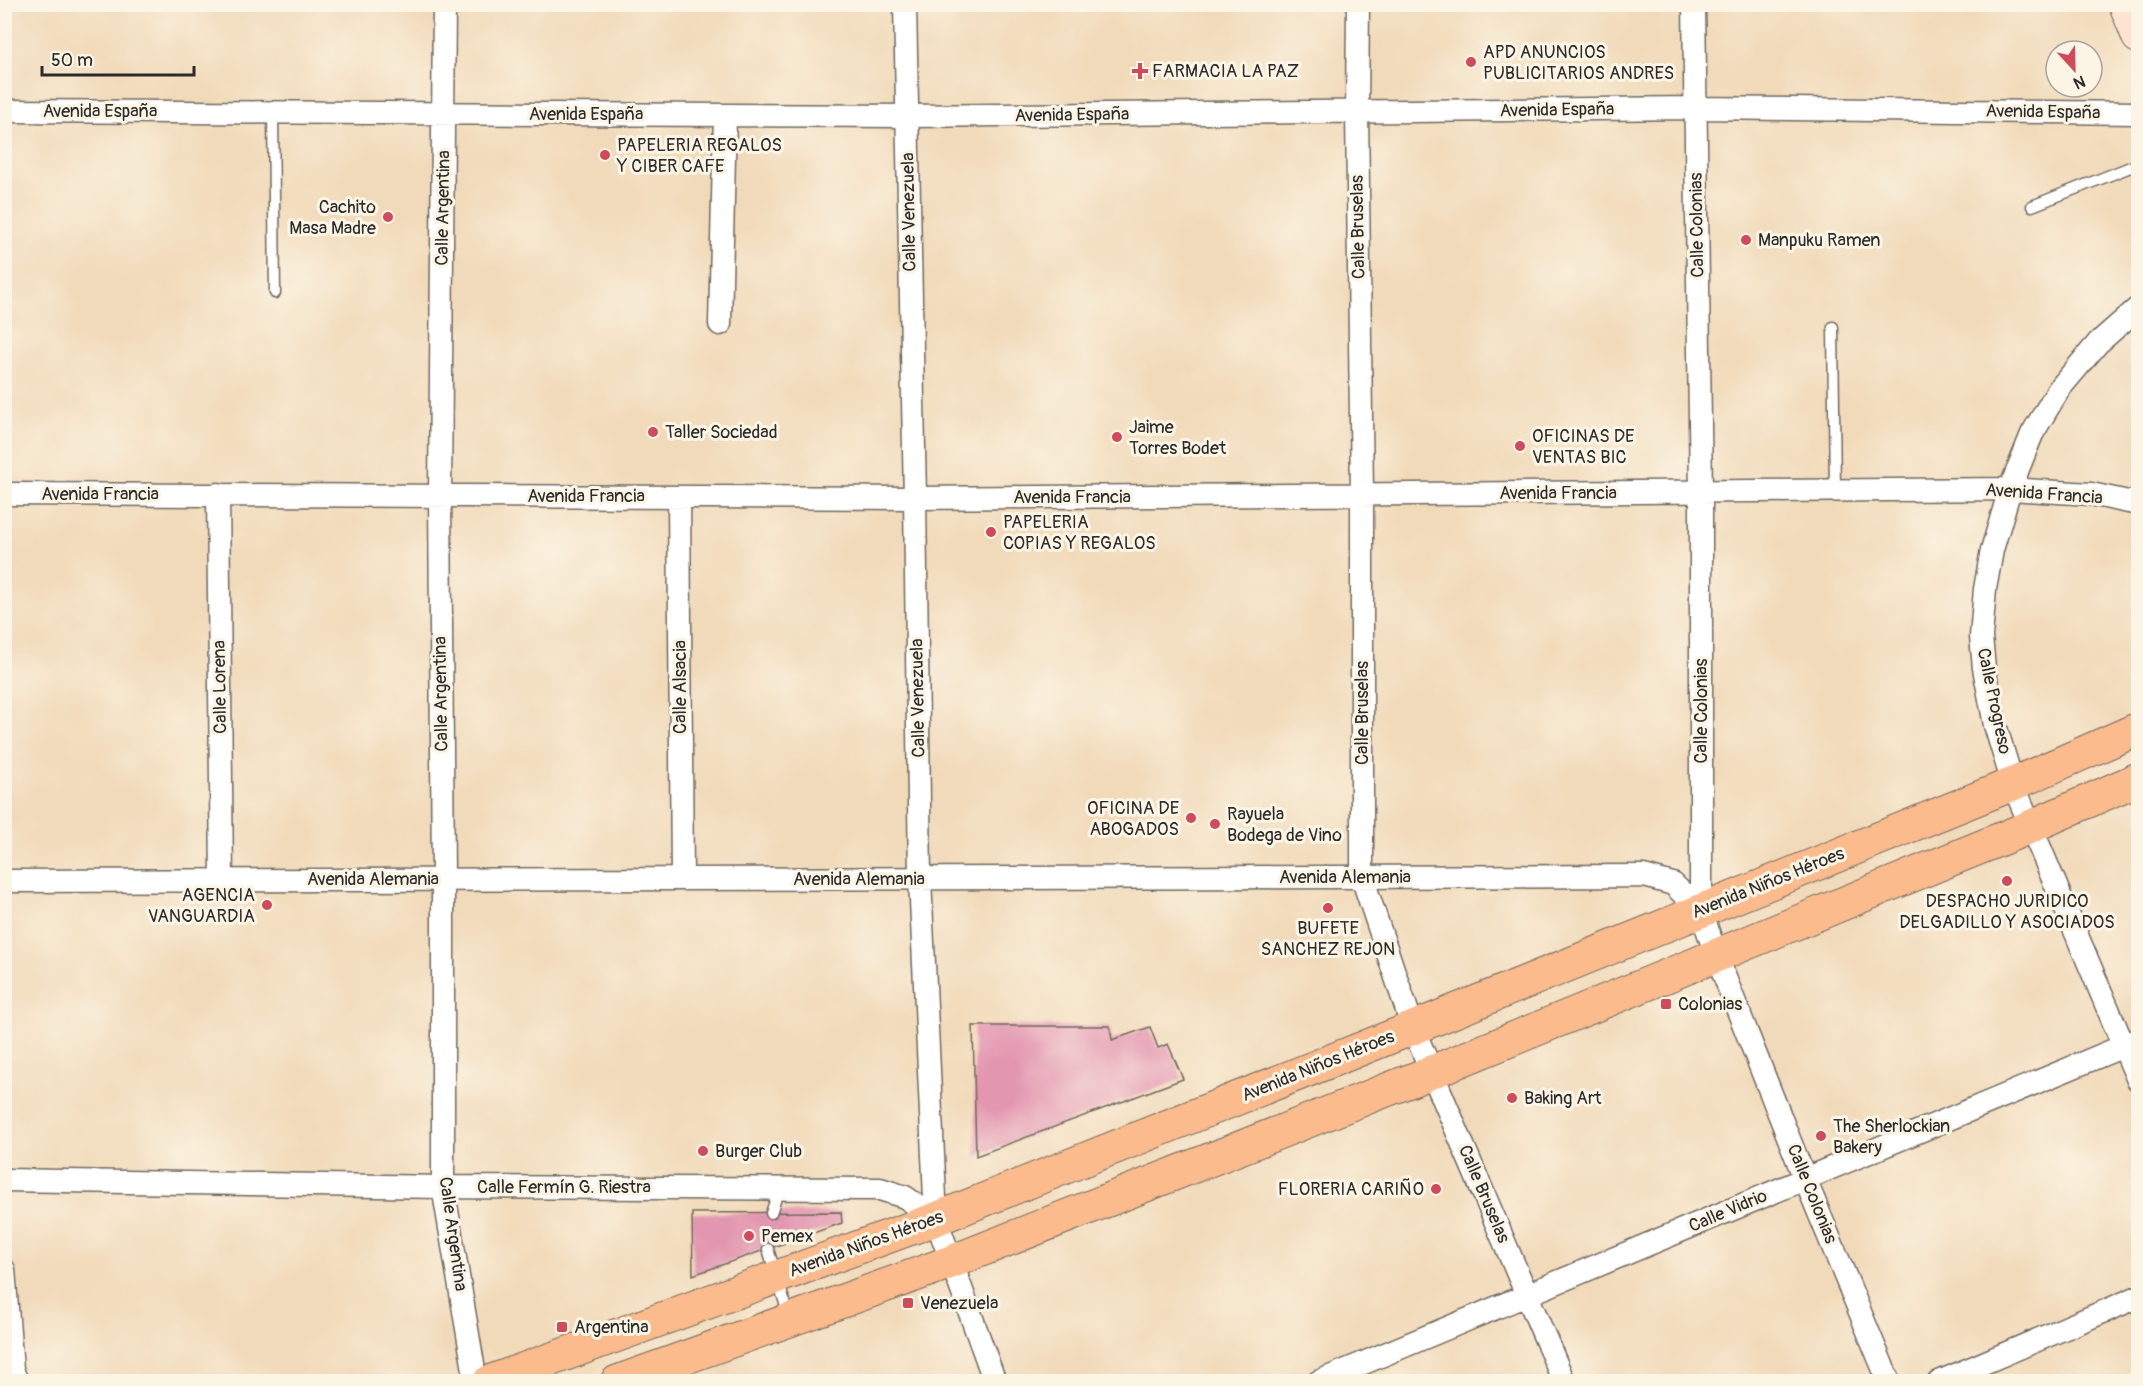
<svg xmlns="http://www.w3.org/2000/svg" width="2143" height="1386" viewBox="0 0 2143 1386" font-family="Pangolin,sans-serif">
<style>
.building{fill:#e396b0}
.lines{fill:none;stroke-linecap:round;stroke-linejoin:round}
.lane-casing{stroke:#70685d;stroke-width:13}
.street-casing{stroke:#70685d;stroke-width:25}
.secondary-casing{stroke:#70685d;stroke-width:34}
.primary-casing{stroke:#70685d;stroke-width:35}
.lane{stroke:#fff;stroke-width:10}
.street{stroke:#fff;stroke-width:22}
.secondary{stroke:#fde4d1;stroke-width:32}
.primary{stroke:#fbbb8c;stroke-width:33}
.poi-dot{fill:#d1495b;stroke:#fcf5e5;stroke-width:2}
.labels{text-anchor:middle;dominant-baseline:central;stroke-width:6;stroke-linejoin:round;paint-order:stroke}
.poi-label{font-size:18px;fill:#2b2b2b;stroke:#fcf5e5;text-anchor:start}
.street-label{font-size:18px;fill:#2b2b2b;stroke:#fcf5e5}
</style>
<rect width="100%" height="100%" fill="#fcf5e5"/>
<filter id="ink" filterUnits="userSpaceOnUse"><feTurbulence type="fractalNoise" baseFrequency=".0167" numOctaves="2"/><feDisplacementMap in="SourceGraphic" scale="12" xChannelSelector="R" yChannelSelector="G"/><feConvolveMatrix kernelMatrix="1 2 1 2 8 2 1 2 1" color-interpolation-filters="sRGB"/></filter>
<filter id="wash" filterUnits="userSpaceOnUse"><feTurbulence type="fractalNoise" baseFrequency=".008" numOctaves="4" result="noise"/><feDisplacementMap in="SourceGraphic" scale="24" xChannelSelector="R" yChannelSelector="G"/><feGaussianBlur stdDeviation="1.35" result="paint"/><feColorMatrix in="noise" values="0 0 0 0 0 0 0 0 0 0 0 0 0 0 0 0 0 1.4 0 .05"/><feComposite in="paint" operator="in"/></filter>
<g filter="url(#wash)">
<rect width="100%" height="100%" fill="#f1daba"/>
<g id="blocks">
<path class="building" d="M973,1026H1110L1112,1040L1150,1027L1158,1048L1168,1044L1183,1079L976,1156Z
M841,1212L842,1223L693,1275L692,1213Z"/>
</g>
</g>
<g filter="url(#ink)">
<use href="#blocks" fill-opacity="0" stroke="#70685d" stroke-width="1.5"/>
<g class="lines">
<g class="lane-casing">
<path id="lane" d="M273,112L275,293
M2032,206L2138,164
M1833,327L1835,491
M771,1213L779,1189
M768,1249L789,1316"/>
</g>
<g class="street-casing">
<path id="street" d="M444,4L440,496L443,879V1187L476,1382
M905,4L915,498L920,879L936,1219L995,1382
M1358,4L1357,112L1362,494V877L1413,1028L1564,1382
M1694,4L1701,492V911L1716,955L1805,1179L1889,1382
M4,111L907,116L1696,108L2138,113
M2138,308L2098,343L2059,389L2032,434L2010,489L1992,550L1985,589L1981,637L1984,668L1995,725L2013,784L2138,1080
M720,324L725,115
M4,494L915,498L2010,489L2091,494L2138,504
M218,494L222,880
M679,497L682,878
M4,881L1644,876L1673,884L1701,911
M4,1180L443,1187L880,1189L905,1197L936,1219
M4,1270L12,1369L17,1382
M1318,1382L2138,1040
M1939,1382L2138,1297"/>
</g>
<g class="secondary-casing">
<path id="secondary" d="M2125,4L2138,37"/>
</g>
<g class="primary-casing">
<path id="primary" d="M489,1382L936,1219L1413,1028L2013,784L2138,729
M617,1382L951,1262L1432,1072L2030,827L2138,779"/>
</g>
<use href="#lane" class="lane"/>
<use href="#street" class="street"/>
<use href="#secondary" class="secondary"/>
<use href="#primary" class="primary"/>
</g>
</g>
<g class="poi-dot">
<circle cx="1471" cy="62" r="6"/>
<path d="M1137 62h6v6h6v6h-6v6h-6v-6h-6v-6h6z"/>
<circle cx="605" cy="155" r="6"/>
<circle cx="388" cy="217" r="6"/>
<circle cx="1746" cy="240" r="6"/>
<circle cx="653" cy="432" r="6"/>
<circle cx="1117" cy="437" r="6"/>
<circle cx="1520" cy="446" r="6"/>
<circle cx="991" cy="532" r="6"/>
<circle cx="1191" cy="818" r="6"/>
<circle cx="1215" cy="824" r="6"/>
<circle cx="2007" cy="881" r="6"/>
<circle cx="267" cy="905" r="6"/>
<circle cx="1328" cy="908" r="6"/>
<rect x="1660" y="998" width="12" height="12" rx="3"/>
<circle cx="1512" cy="1098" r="6"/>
<circle cx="1821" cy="1136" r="6"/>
<circle cx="703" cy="1151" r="6"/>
<circle cx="1436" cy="1189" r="6"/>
<circle cx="749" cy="1236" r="6"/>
<rect x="902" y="1297" width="12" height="12" rx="3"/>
<rect x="556" y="1321" width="12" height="12" rx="3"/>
</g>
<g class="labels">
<g class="poi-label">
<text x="1483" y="52">APD ANUNCIOS<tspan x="1483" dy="21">PUBLICITARIOS ANDRES</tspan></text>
<text x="1152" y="71">FARMACIA LA PAZ</text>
<text x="617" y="145">PAPELERIA REGALOS<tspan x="617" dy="21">Y CIBER CAFE</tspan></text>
<text x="376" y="207" text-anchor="end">Cachito<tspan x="376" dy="21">Masa Madre</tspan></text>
<text x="1758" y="240">Manpuku Ramen</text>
<text x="1129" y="427">Jaime<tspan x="1129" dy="21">Torres Bodet</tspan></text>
<text x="665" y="432">Taller Sociedad</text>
<text x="1532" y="436">OFICINAS DE<tspan x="1532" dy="21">VENTAS BIC</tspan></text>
<text x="1003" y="522">PAPELERIA<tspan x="1003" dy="21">COPIAS Y REGALOS</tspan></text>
<text x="1179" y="808" text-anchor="end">OFICINA DE<tspan x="1179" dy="21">ABOGADOS</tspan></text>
<text x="1227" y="814">Rayuela<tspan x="1227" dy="21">Bodega de Vino</tspan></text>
<text x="255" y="895" text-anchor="end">AGENCIA<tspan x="255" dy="21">VANGUARDIA</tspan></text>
<text x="2007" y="901" text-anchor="middle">DESPACHO JURIDICO<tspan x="2007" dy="21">DELGADILLO Y ASOCIADOS</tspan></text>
<text x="1328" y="928" text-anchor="middle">BUFETE<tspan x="1328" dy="21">SANCHEZ REJON</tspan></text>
<text x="1678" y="1004">Colonias</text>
<text x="1524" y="1098">Baking Art</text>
<text x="1833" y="1126">The Sherlockian<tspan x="1833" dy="21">Bakery</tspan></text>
<text x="715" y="1151">Burger Club</text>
<text x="1424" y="1189" text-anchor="end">FLORERIA CARIÑO</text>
<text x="761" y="1236">Pemex</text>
<text x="920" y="1303">Venezuela</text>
<text x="574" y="1327">Argentina</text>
</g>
<g class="street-label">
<text transform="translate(1557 110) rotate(-1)">Avenida España</text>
<text x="100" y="111">Avenida España</text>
<text transform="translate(2043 112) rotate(1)">Avenida España</text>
<text x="586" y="114">Avenida España</text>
<text transform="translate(1072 115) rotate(-1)">Avenida España</text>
<text transform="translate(443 208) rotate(-89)">Calle Argentina</text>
<text transform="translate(909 212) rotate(-91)">Calle Venezuela</text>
<text transform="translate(1697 225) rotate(-91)">Calle Colonias</text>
<text transform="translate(1358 227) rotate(-91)">Calle Bruselas</text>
<text x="1558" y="493">Avenida Francia</text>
<text x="100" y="494">Avenida Francia</text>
<text transform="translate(2044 494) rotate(4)">Avenida Francia</text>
<text x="586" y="496">Avenida Francia</text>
<text x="1072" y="497">Avenida Francia</text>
<text transform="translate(220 687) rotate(-91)">Calle Lorena</text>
<text transform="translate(680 687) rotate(-90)">Calle Alsacia</text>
<text transform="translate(441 694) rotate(-91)">Calle Argentina</text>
<text transform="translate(918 698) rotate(-91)">Calle Venezuela</text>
<text transform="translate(1994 701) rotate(78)">Calle Progreso</text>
<text transform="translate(1701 711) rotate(-90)">Calle Colonias</text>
<text transform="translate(1362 713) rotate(-90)">Calle Bruselas</text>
<text x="1345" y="877">Avenida Alemania</text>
<text x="373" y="879">Avenida Alemania</text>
<text x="859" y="879">Avenida Alemania</text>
<text transform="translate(1768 883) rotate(-22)">Avenida Niños Héroes</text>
<text transform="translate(1318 1066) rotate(-22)">Avenida Niños Héroes</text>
<text x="564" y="1187">Calle Fermín G. Riestra</text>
<text transform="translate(1484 1194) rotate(67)">Calle Bruselas</text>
<text transform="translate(1812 1194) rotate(68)">Calle Colonias</text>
<text transform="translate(1728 1211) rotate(-23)">Calle Vidrio</text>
<text transform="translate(453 1234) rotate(82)">Calle Argentina</text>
<text transform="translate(866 1244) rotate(-20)">Avenida Niños Héroes</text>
</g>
</g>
<rect width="2143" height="1386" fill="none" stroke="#fcf5e5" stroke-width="24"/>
<g transform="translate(2074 69) rotate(158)"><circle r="28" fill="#fcf5e5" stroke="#a8a49b" stroke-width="1.5"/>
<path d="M0-4.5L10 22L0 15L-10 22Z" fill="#d1495b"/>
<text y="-9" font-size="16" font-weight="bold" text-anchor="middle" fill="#2b2b2b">N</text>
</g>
<path d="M42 66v9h152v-9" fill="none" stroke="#2b2b2b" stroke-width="3"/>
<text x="51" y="66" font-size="18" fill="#2b2b2b" stroke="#fcf5e5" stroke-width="4.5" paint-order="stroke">50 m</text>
</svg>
